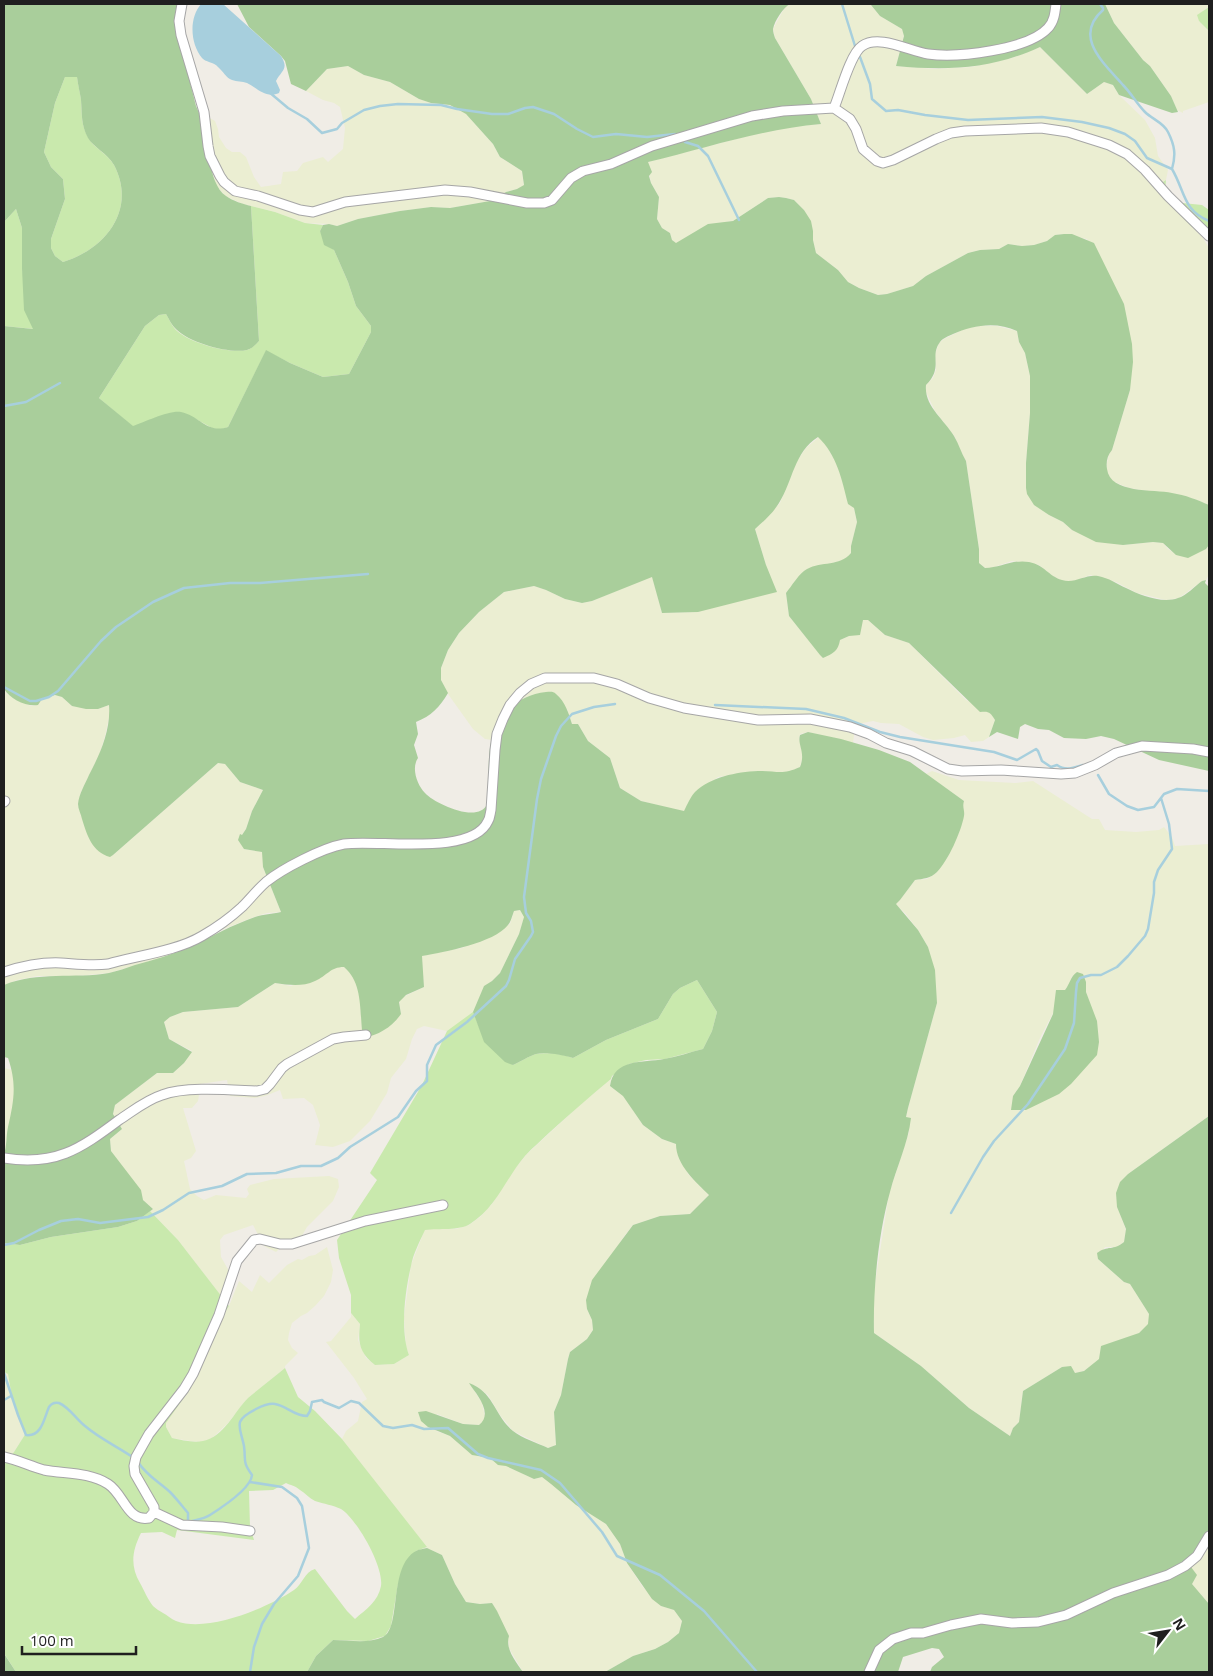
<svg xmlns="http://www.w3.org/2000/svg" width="1213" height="1676" viewBox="0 0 1213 1676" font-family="'Open Sans',sans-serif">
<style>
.farmland{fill:#ebeed2;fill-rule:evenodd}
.grass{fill:#c9e9ad;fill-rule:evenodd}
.forest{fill:#a9ce9b;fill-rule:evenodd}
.water{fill:#a7cfdd}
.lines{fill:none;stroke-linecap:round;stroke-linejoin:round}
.stream{stroke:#a7cfdd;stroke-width:2.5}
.street-casing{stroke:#a6a6a6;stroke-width:11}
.street{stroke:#fff;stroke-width:9}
</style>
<rect width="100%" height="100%" fill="#f0ede6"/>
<path class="farmland" d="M790,4L792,5L795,4L871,5L880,16L902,29L904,35L896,66L935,69L971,67L1012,58L1040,47L1087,94L1104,82L1113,85L1119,95L1145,120L1155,138L1158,156L1168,170L1166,180L1155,188L1203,238L1209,248V505L1191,498L1129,488L1112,481L1107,472V463L1109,454L1112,450L1130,390L1087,239L1064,234L1056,235L1047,241L1034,245L1022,246L1008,244L999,249L980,250L968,253L926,276L913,286L887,294L878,295L859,288L848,282L838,270L816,253L813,240V231L804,210L794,200L786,198L779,197L768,198L733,221L726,222L676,244L672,240L670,233L662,228L657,219L659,197L651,183L647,162L763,132L794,126L821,124L811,99L775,38L773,29L785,7Z
M1105,4H1209V7L1204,10L1199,21L1209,31V102L1183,111V113L1177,110L1171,96L1150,66L1143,60L1114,23Z
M348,66L364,75L390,82L419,99L431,103L450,105L466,114L493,144L500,157L522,171L524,186L517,189L506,192L490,201L450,208L431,207L400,211L358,219L337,226L329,224L305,223L275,212L243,204L225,196L216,185L212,169L206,116L215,121L218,129L219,137L226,148L232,152H240L246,157L254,177L261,187L281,184L283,172L297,171L303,163L323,157L328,162L343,149L345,128L340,107L334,103L323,100L306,91L327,69Z
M980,326H997L1017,331L1019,342L1025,353L1030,376V413L1026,463L1049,515L1063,522L1072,530L1123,545L1153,542L1163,543L1168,549L1177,555L1206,549L1209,545V574L1206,580L1202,581L1179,598L1166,600L1137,593L1116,582L1090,575L1072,582L1062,581L1052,576L1039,565L1012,561L991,568H985L979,563V549L966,461L959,449L955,437L935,411L926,392V385L933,378L936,370L935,354L939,343L944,339L966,328Z
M819,437L825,444L838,465L845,490L854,508L857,522L851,546V553L846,559L837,562L807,569L786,593L789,616L823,658L840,640L849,636L863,620H868L885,635L909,643L966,700L991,713L995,720L989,737L983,741L971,742L965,735L954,738L933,740L923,737L899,724L881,723L873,721L853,725L854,735L853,743L808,732L800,734L799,739L802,749V760L800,767L792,771L781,773L758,771L718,777L693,796L684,812L641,801L620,788L610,758L588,741L578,724H572L567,709L540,693L526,697L514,703L492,740L485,739L473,729L448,694L441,680V668L448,650L459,633L479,612L504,592L534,586L546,590L565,599L582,603L592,601L652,576L662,613L698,612L766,565L755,529L780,503L797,461L806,448Z
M4,689L7,694L17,700L31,706L38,705L42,699L55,695L62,697L72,706L98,709L109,705L110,713L105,736L100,753L81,792L78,805L82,816L113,855L218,763L225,764L240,782L263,790L252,811L246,829L242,835L244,849L263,852V867L281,912L267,913L254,917L226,928L188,947L160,958L109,973L76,976H37L17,980L5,985L4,977Z
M932,771L959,780L1015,783L1033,781L1092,819H1099L1105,830L1136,832L1159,830L1164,827L1172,837L1175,846L1209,844V1116L1128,1174L1117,1206L1126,1230L1124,1242L1117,1247H1105L1098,1259L1124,1282L1130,1284L1149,1314V1324L1139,1333L1128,1338L1084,1371L1075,1373L1062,1367L1023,1391L1019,1422L1013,1428L1010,1436L969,1408L921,1366L874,1333L873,1296L889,1194L909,1132L906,1117L908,1108L937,1003L928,947L918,930L905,913L895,904L900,900L915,880L927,879L936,873L947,858L958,834L964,814L962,804L964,801L926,774ZM1072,976L1086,982V992L1090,1004L1013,1096L1020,1086L1040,1038L1065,990L1069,985Z
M520,910L524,917L519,934L500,973L492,981L484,987L473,1014L447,1031L424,1026L417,1029L412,1039L406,1059L391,1078L387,1093L370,1121L350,1141L333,1147L315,1145L320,1125L313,1105L304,1098L283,1099L280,1090L265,1096L255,1098L230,1096L227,1080L193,1085L199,1095L198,1101L192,1108H183L196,1151L191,1158L184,1161L190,1189L197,1196L204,1200L216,1195L246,1198L249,1194L247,1189L250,1185L274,1179L329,1176L338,1179L339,1187L333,1201L307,1227L300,1239L283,1245L276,1252L264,1246L253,1225L224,1235L220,1240L221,1257L229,1271L221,1296L178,1240L150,1211L153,1209L143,1200L111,1151L110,1139L122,1129L113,1114L115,1105L157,1073H173L184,1063L192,1051L169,1039L164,1022L170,1017L183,1012L238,1007L275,983L291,986L336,967H344L351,972L355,979L360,995L401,1014L399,1001L401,998L424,987L421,956L462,948L510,924L514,911Z
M4,1068L12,1070L15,1091L13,1112L8,1128L6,1150L4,1154Z
M611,1079L610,1086L623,1095L643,1125L662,1139L676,1144L688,1174L709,1195L690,1214L660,1216L633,1225L625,1235L604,1267L587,1309L592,1320L593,1330L587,1339L570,1352L568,1359L561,1395L554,1412L556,1445L548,1448L513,1431L500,1415L488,1395L476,1386L470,1384L482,1403L485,1417L483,1422L479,1425L463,1424L437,1414L436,1431L450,1436L472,1455L490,1458L534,1479L542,1477L551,1484L576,1505L606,1524L620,1544L627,1563L642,1586L661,1606L674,1610L682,1621L679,1633L668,1642L655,1649L633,1656L605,1672H523L509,1648L508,1638L492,1603L480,1604L466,1602L455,1584L442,1555L427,1548L342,1439L346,1431L358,1421L362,1402L367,1399L354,1378L326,1342L331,1341L351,1317V1313L360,1324L358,1340L366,1358L375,1365L394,1364L409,1355L406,1346L404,1317L411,1265L425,1229H456L469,1225L480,1217L492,1204L512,1172L527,1154L582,1103Z
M327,1247L333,1270L331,1282L324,1296L315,1306L307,1313L301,1316L292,1323L289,1333L288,1340L292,1348L298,1353L285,1366V1368L247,1399L227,1424L212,1438L202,1442L190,1441L172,1438L166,1427V1423L214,1329L229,1306L239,1281L252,1292L260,1275L269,1283L287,1265L298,1259L302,1260L309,1256L315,1255Z
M4,1372L8,1374L11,1397L20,1422L26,1433L14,1452L4,1465Z
M1209,1542V1604L1191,1584V1567L1192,1560Z"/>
<path class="grass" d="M1209,7V31L1199,21L1197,15Z
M65,77H77C78,85 80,92 81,100C82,114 81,125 88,137C92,147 107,153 114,165C137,209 106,249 63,262L55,256L51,248V239L65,199L63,179L51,167L44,152L55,103Z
M1166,180L1165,191L1173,202L1202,205L1209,210V229L1200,226L1192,227L1154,188Z
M251,206L275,212L305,223L323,225L320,231L334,250L348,282L356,306L371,326V332L349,374L323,377L290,363L266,351L228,427L220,430L212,428L194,418L166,415L133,427L99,398L145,326L159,315L166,314C169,319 172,326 176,330C189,343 229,354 247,350C251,349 256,344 259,341Z
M16,209L22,228V269L34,329L4,326V222Z
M697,980L717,1012L712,1031L703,1049L665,1059L646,1060L629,1064L612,1076L611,1079C590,1096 570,1114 550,1132C542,1140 533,1147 525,1156C506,1178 496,1208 470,1224C459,1231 439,1228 425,1230C420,1241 413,1254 411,1266C405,1291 400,1331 409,1355L394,1364L375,1365C359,1352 358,1343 360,1324L351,1313V1295L339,1258L337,1240L377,1180L370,1173L422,1085L447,1031L473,1012L481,1032L513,1065C520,1062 529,1056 536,1054C547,1052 563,1054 573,1058L606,1040L658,1019L673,994L680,988Z
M150,1211L178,1240L229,1306L214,1329L190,1389L166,1423V1427L172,1438C182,1440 193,1443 203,1441C224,1437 234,1412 248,1398C260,1388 273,1378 285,1368L298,1397L315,1411L342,1439L427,1547L416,1551L398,1584L391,1626L385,1636L368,1641L333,1640L316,1656L307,1672H16L4,1653V1465L14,1452L26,1433C16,1414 11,1395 8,1374L4,1372V1243L20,1245L51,1237L118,1227L137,1221ZM286,1483C290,1485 296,1486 300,1490C305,1493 309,1498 315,1501C324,1504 333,1505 341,1509C357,1519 384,1567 381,1586C378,1602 366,1609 355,1619L347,1611L315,1569C304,1572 303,1584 294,1590C267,1608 208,1633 176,1621C171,1619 167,1615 163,1613C160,1611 156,1609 153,1606C148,1600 144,1590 140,1583C130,1566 132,1551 141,1533L162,1532L175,1538L177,1530L254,1540L250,1527L249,1491L273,1490Z"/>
<path class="forest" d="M4,4H183L186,8C173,29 191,82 196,106L199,113L206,116C208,137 207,183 226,196C233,201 243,204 251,206L259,341C256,344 252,349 247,350C230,354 190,343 177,330C172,326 169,319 166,314L159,315L145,326L99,398L133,426C145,422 169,410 181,412C200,416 207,434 228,427L266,350L290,363L323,377L349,374L371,332V326L356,306L348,282L334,250L324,245L320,231L323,225L329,224L337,226L358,219L400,211L431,207L450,208L490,201L506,192L517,189L524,185L522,171L500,157L493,144L466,114L450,105L431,103L419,99L390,82L364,75L348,66L327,69L306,91L291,84L285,61L281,56L249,27L237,4H795L792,5L790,4C783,8 775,20 773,29C773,32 774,35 775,38L811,99L821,124C762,129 706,148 648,162L652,172L649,176L651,183L659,197L657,219L662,228L670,233L672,240L676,243L708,224L733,221L768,198L779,197L786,198L794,200L804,210L811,221L813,231V240L816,253L838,270L848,282L859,288L878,295L887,294L913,286L926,276L968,253L980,250L999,249L1008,244L1022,246L1034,245L1047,241L1055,235L1064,234H1072L1094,243L1124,304L1132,344L1133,362L1130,390L1112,450C1107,456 1106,462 1107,469C1110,494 1154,489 1172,493C1185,495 1198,500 1209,505V545L1206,549L1188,558L1176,555L1163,543L1153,542L1123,545L1096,542L1072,530L1063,522L1049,515L1034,505L1027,494L1026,488V463L1030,413V376L1025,353L1019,342L1017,331C997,321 972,325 953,334C949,336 943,338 940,342C929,357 944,367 926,385C924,406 944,419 954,436C959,444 961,453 966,461L979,549V563L985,568C1000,568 1013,559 1029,562C1045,565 1048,576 1062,580C1075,584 1085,574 1098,576C1109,578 1117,584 1126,588C1140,595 1162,604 1178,598C1186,596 1195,586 1202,581L1206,580L1205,583L1209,587V771L1159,760L1114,739L1101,736L1086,739L1064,738L1049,730L1038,729L1025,724L1020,727L1018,739L997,732L989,737L995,720C990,712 989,711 980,712L909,643L885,635L868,620H863L860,635L849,636L840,640C838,651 834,653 823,658L820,655L789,616L786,593C791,587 800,572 807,569C822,561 839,567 851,553V546L857,522L854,508L848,504C842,480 837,455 818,437C794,452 793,481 779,503C773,513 764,521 755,529L766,565L777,592L698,612L662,613L652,577L592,601L582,603L565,599L546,590L534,586L504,592L479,612L459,633L448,650L441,668V680L448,693C440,707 431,716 416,722L418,734L414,745L418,758C411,768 417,785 425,793C435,804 479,824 487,804C488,802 488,799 488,797C490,772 485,744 499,722C509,705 526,694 546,692C550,692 553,691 556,694C565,701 569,714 572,724H578L588,741L610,758L620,788L641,801L684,811C687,805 691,796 695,792C711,777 736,772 758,771C776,770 781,776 800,767C806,752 797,745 800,735L808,732L841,739L879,750L910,762L964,801C962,807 965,811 964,816C961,832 948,861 937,872C931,878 923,879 915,880L900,900L896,904L918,930L928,947L935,970L937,1003L908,1108L906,1117L911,1118C908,1144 896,1168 890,1192C878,1235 873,1289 874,1333L921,1366L969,1408L1010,1436L1013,1428L1019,1422L1023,1391L1062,1367L1071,1366L1075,1373L1084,1371L1099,1359L1101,1346L1139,1333L1148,1324L1149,1314L1130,1284L1124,1282L1098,1259L1097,1253C1108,1245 1113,1251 1124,1242L1126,1229L1117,1207L1116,1193L1120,1182L1128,1174L1209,1116V1542L1192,1560L1191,1567L1197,1575L1192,1584L1209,1604V1672H930L932,1667L944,1657L939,1649L932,1648L903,1657L898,1672H605L633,1656L655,1649L668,1642L679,1633L682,1621L674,1610L661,1606L652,1599L627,1563L620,1544L606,1524L576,1505L551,1484L542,1477L534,1479L506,1466L498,1465L490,1458L472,1455L450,1436L428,1427L421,1421L418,1412L426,1411L463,1424L479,1425C494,1413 476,1394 469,1383C494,1392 494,1415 513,1431C522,1438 537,1443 548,1448L556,1445L554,1412L561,1395L568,1359L570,1352L587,1339L593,1330L592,1320L587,1309L586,1300L592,1280L633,1225L660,1216L690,1214L709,1195C696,1182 676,1165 676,1144L662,1139L643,1125L623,1096L610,1086C614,1058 643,1063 664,1059C677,1057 690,1052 703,1049L712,1031L717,1012L697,980L680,988L673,994L658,1019L606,1040L573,1058C563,1055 546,1052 536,1054C529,1056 520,1062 513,1065L505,1062L484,1042L473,1012L484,986L492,981L500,973L519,934L524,917L520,910L514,911C512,916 511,922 508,925C494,943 444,952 422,956L424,987L406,995L399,1002L401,1014C392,1027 379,1035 363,1038C359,1013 364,984 344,967C330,967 327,976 315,981C302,987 289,985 275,983L238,1007L183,1012L170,1017L164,1022L169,1039L192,1052L184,1063L173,1073H157L115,1105L113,1114L122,1129L110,1139L111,1151L141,1190L143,1200L153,1209L137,1221L118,1227L51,1237L20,1245L4,1243V1154C7,1146 6,1136 8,1127C14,1101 17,1084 8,1058L4,1057V985C38,971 74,979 109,973C118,971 126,968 135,965C153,960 171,955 189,947C211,937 232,925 255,917C264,914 272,914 281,912L263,867L262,852L244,849L238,840L240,834L242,835L246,829L252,811L263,790L240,782L225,764L218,763L113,855L110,857C92,852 87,835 82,819C81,814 78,809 78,804C79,794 85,784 89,775C100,754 111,730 109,705L98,709H86L72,706L62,697L55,695L42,699L38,705C26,707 10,699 4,689V326L33,329L24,310L22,269V228L16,209L4,222ZM65,77H77C78,85 80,93 81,100C82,114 81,125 88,138C93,147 107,153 114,165C137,209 106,249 63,262L55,256L51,248V239L65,199L63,179L51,167L44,152L55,103Z
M868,4H1105L1114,23L1143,60L1150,66L1171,96L1178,112L1172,113L1119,95L1113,85L1104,82L1087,94L1040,47C992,69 948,71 896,66L904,36L902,29L880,16L871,5Z
M1077,972L1083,974L1086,982V992L1097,1021L1099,1042L1097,1055L1071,1084L1059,1094L1026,1110H1011L1013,1096L1020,1086L1053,1014L1056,990H1065C1070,984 1070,977 1077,972Z
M427,1548L442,1555L455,1584L466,1602L480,1604L492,1603L497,1611L509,1636C505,1649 516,1662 523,1672H307L316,1656L333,1640C349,1640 368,1644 383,1637C402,1628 388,1566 416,1551C419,1549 424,1549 427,1548Z
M4,1653L5,1655L16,1672H4Z"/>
<path class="water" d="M201,4H223L281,56C289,69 282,70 276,81L280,90L279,93C266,99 257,88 247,83C242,81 237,82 232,80C226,78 223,71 218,67C214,62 205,62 202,58C190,43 189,18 201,4Z"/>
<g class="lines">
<path class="stream" d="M842,4L855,46
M1100,4L1103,8V10C1072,37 1105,64 1123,85C1131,93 1137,104 1145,112C1152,119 1164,123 1168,132C1175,146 1176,155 1172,169
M860,57L870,84L872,99L886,111L898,110L925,115L968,120L1042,117L1082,122L1109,128L1125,134L1135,141L1147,158L1172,169C1185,191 1183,211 1209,221
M269,92L288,108L307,119L322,133L337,129L342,123L364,110L380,106L398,104L441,105L457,109L492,114H508L525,108L533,107L554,114L577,129L593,137L616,134L647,137L675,134
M685,142L698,146L708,156L739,220
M4,406L26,402L60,383
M4,687L30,701H36L49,697L58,691L101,641L116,627L153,602L184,588L230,583H260L368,574
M715,705L806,709L844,718L880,732L900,737L994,752L1017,760L1036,749L1038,751L1042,761L1051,767L1057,765C1065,771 1074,768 1083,765
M1098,775L1109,794L1127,806L1138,810L1154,807L1164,794L1177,789L1209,791
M951,1213L983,1157L994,1141L1028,1104L1065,1049L1074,1023L1076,992L1077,983L1080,978L1091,975H1101L1117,967L1128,956L1145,936L1148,929L1154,893V882L1158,870L1172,849L1169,824L1161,798
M4,1245L14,1243L39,1230L61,1221L78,1219L100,1223L148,1217L163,1210L189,1193L222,1186L247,1174L276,1173L301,1166H321L338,1158L350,1147L398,1117L416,1091L427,1081V1065L436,1045L467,1022L506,986L509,980L515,959L531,936L533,932L531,921L526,913L524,897L537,799L541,779L556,736L561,726L572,714L594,707L615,704
M4,1373L18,1415L26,1435C42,1437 44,1418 49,1407C51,1404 54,1402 59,1403C69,1407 77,1420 85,1426C99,1438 116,1446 131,1456
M4,1400L11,1396
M138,1462C147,1476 158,1481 170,1492C176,1498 182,1506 188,1513V1522C195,1520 204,1519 210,1515C221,1508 251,1488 252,1475C242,1461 246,1461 244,1446C240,1426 232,1421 256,1409C262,1406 269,1403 275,1404C287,1406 294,1416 307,1416L310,1411L312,1402L322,1400L324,1402L339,1408L351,1401L359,1403L383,1426L393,1428L412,1425L424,1429L448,1428L478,1454L488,1458L541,1470L560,1483L602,1532L617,1556L660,1575L704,1611L757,1672
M250,1672L254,1647L262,1624L274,1604L298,1576L309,1548L302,1506L297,1498L282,1487L250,1482"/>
<g class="street-casing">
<path id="street" d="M182,4L179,21L181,35L204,112L208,146L210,156L220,176L224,182L235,191L258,196L300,210L313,212L345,202L445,190L470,192L527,203H544L552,200L571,178L583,171L611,164L652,146L752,116L783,111L834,108L850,119L856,129L863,149L877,161L883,163L893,160L936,139L951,133L965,131L1041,128L1068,132L1109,145L1127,154L1145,170L1168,196L1209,236
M834,108C840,94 850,54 862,46C879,34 909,51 928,54C957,58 1028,50 1048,28C1054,22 1055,13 1056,4
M4,802L5,801
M4,972C23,966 41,962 61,963C77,964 92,966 108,964C136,956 177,951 202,936C216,928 230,918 242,907C250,899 257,890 266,882C282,869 322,848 344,844C376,839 472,857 488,821C490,818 490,814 491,810L495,750L497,734L503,719L510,705L520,693L531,684L545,678H594L617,684L649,698L684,708L758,720L810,719L850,727L869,734L886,743L912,751L948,769L962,771L1001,770L1061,774L1075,773L1095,765L1116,753L1142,746L1193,749L1209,752
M4,1158C55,1166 79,1150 119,1120C133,1111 146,1100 162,1095C186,1086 231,1090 257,1091L265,1089L270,1084L282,1068L287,1064L333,1039L344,1037L366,1035
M4,1457C18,1460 30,1466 44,1470C65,1474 89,1472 108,1484C124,1494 127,1522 149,1518L154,1512V1507L135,1474L134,1466L136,1457L149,1434L184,1389L193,1374L219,1315L237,1261L254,1240L260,1239L280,1244H292L365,1221L443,1205
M154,1512L182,1525L222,1527L250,1531
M869,1672L879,1650L893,1639L911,1633H923L951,1625L981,1619L1012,1623L1038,1622L1066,1615L1113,1593L1168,1575L1185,1566L1197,1556L1209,1536"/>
</g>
<use href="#street" class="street"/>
</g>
<rect width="1213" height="1676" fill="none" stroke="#1f1f1f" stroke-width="10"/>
<g transform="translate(1168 1631) rotate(59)" stroke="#ffffff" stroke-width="4" paint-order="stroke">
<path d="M0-4L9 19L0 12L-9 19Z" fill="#1f1f1f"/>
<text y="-8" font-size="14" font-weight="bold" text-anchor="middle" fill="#1f1f1f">N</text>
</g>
<path d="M22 1646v8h114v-8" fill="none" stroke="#1f1f1f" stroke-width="2.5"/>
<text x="30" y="1646" font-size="15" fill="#1f1f1f" stroke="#ffffff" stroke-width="4" paint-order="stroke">100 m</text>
</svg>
